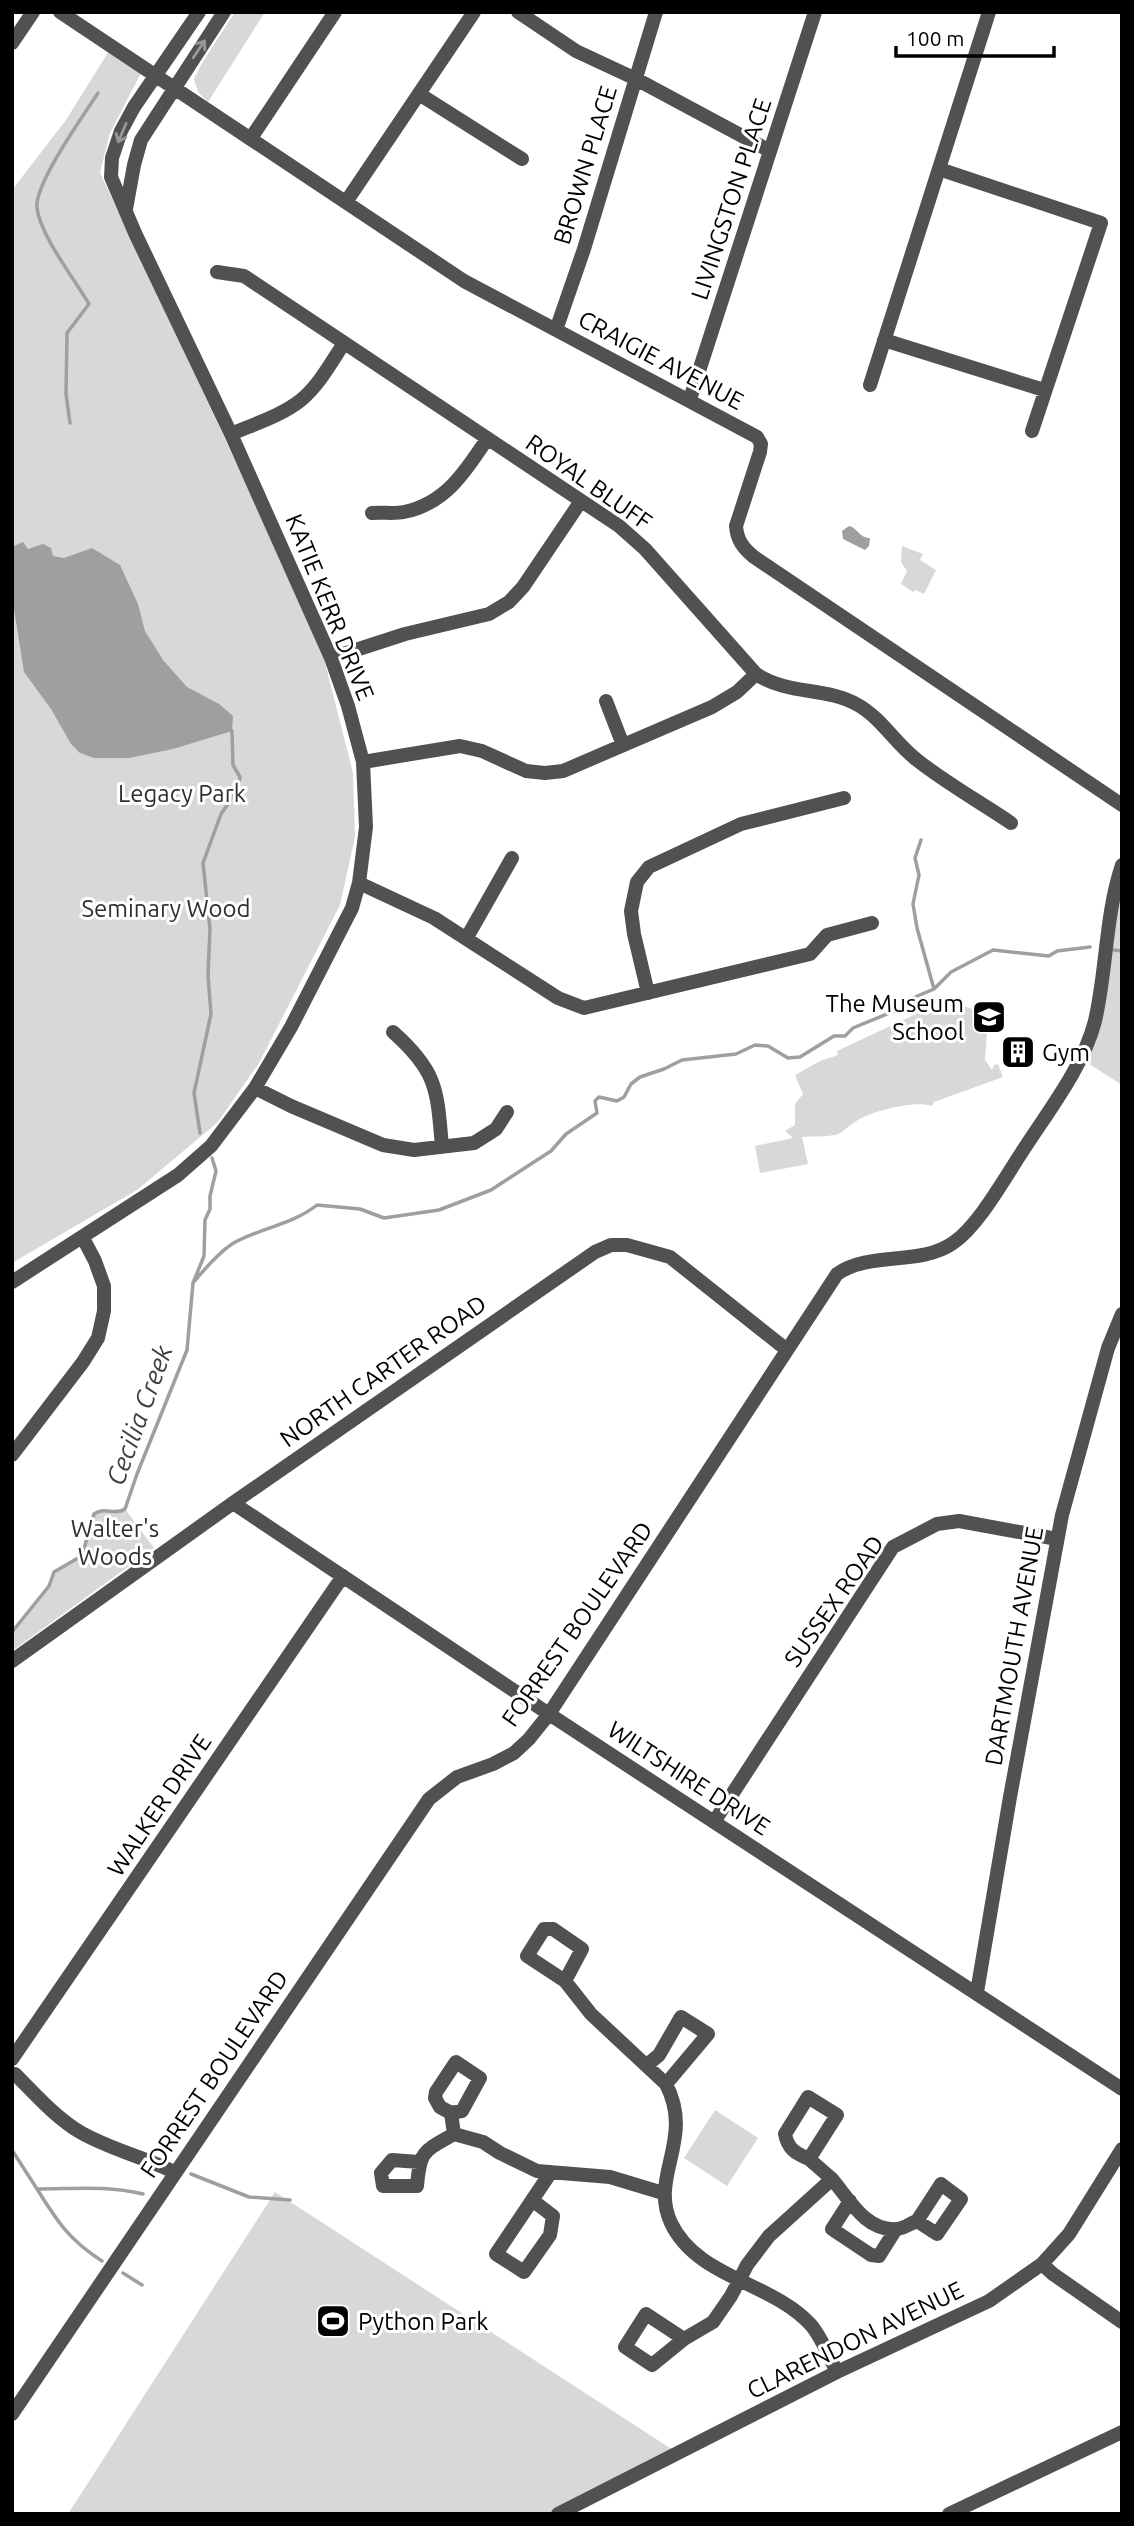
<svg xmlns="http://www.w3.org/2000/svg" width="1134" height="2526" viewBox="0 0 1134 2526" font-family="Ubuntu,sans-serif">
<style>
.green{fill:#d8d8d8}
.water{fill:#9f9f9f}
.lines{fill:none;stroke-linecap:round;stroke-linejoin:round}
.stream{stroke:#9f9f9f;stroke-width:3.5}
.minor{stroke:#515151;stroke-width:14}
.oneway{stroke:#979797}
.labels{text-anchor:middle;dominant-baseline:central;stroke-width:6;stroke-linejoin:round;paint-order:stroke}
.street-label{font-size:24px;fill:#000;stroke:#fff}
.park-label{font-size:24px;fill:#2f2f2f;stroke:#fff}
.poi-label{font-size:24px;fill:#000;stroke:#fff;text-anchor:start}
.water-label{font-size:26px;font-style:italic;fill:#404040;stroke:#fff}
</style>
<rect width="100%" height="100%" fill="#fff"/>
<path class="green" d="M235,12H265L208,102L198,92L194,79L202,63Z
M109,51L141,73L110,133L100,173L319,639L353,773L355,837L340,905L259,1063L218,1122L137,1190L12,1263V190L66,120Z
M902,546L923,554L920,560L936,570L924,594L916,590L913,592L901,584L907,571L901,562Z
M1122,854V1085L1083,1060L1094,1039Z
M948,999L976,1011L987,1033L985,1060L992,1070L994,1065L998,1064L1003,1077L934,1102L932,1106C915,1100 873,1111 858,1120C850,1124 843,1133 835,1135C825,1137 812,1136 802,1137L808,1164L760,1173L755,1146L793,1138L785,1131L795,1125V1104L803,1094L795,1075L820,1061L838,1055L837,1051Z
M125,1509L154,1548L12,1651V1632L49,1586L54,1572L78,1558L83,1552L94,1514C105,1506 115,1516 125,1509Z
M715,2110L758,2138L727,2186L684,2158Z
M275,2192L673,2450L578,2496L553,2514H68Z"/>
<path class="water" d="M849,526C858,528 859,538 870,538L869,546L865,550L843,539L842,531Z
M23,542L28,549L43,544L51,548L53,556L64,558L92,548L120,565L138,604L145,631L163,660L187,687L219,704L233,716L232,731L173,749L129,758H94L80,753L71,744L51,709L24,672L12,596V547Z"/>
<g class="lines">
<path class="stream" d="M70,423L66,394L67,333L89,304C75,280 40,235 37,208C34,184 84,115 98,93
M921,840L915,858L919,875L913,904L917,928L934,989
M1114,950L1122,951
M200,1133L194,1093L211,1014L208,975L210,929L203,863L221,814L237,791L240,777L233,765L232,731
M193,1283C202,1272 220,1252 232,1244C259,1228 292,1225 317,1205L360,1209L384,1218L439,1210L491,1190L551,1151L566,1134L597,1113L595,1101L599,1097L617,1101L624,1097L631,1084L640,1077L664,1069L682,1060L736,1054L755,1045L768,1046L788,1058L800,1057L834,1036H845L853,1028L904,1007L915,997L934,989L951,972L993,950L1049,956L1057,951L1090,947
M12,1632L49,1586L54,1572L78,1558L83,1552L94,1514C105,1506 115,1516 125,1509L137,1474L187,1350L193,1283L204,1256L205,1220L210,1209V1196L216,1171L212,1158
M12,2150L37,2189C74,2189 106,2185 143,2194
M191,2174L249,2197L290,2200
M37,2189C57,2221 69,2240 102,2261
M123,2273L142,2285"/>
<path class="minor" d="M60,12L464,281L757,437L761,444L760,452L736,526C737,540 743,548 754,557L1122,805
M518,12L576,51L636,79L770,151
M12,43L33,12
M419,94L522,159
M251,138L335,12
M939,169L1101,223L1032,431
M346,202L474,12
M126,209L134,165L141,140L224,12
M217,272L244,276L619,526L645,549L756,674C790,696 824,686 858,705C881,718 896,744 917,760C946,783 980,802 1011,823
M556,330L584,249L656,12
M884,340L1044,390
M870,385L989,12
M690,399L815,12
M231,434C254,424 281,416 301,400C319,385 331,363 344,343
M372,513C382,512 394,514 404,512C445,504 466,471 487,439
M331,658L405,634L489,614L509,602L523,587L581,501
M606,701L623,745
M363,762L460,746L482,751L526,771L545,773L563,771L712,707L737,692L756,674
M359,883L434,918L558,998L584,1008L810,954L827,935L872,923
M466,939L512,858
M648,993L634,934L631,911L637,882L649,867L741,824L844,798
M393,1032C438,1072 437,1090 442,1147
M255,1088L291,1106L383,1145L414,1150L474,1143L496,1129L507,1112
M12,1282L178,1175L211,1146L255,1088L291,1027L352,908L359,883L366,827L363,762L348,706L331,658L231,434L135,233L111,177L112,158L121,131L134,107L199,12
M12,1455L83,1362L98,1338L104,1311V1286L95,1261L83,1238
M233,1503L549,1714L1122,2089
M12,1661L233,1503L595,1252L611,1245H627L670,1257L787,1350
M714,1822L893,1547L937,1524L959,1521L1057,1539
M565,1981L582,1949L553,1929H544L527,1956L565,1981L591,2014L666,2084C695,2140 649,2176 671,2223C697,2278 772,2282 811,2325C822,2338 829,2357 837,2372
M977,1992L1010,1797L1062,1515L1108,1348L1122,1314
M12,2059L343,1576
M647,2065L659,2055L681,2017L708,2034L666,2084
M12,2074H15C35,2094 55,2117 80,2132C109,2149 144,2157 174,2172
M451,2113L462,2111L480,2078L456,2062L436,2092L435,2098L440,2107L451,2113L454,2134L483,2142L500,2153L537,2171L610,2177L663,2193
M809,2159C795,2153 788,2149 785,2134L808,2097L837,2115L809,2159L832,2179
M419,2162L392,2160L381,2173L383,2186H417C420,2150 424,2151 454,2134
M532,2200L553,2216L550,2235L524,2272L496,2254L551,2172
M850,2201L832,2229L871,2255L879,2256L896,2229
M1042,2264L1053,2274L1122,2322
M684,2339L646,2314L625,2347L652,2365L684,2339L713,2322L731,2296L747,2265L769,2236L832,2179C849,2199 866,2232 897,2229C903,2229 911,2223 917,2221L937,2234L961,2199L941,2184L917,2221
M12,2414L429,1799L457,1777L493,1764L514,1753L529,1739L549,1714L837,1274C870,1251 920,1266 953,1243C978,1226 1003,1181 1020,1155C1046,1114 1083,1068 1095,1021C1107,969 1105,916 1122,865
M558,2514L837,2372L989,2301L1042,2264L1069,2234L1122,2149
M949,2514L1122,2432"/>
</g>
<defs><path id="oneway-shaft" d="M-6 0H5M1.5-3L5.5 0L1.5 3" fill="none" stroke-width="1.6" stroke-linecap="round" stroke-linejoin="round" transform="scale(1.75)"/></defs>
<g class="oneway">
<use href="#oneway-shaft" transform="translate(199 49) rotate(-56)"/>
<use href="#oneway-shaft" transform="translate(122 133) rotate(113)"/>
</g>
<defs>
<g id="school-square" transform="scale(1.75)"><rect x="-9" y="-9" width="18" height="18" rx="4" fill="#000" stroke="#fff"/><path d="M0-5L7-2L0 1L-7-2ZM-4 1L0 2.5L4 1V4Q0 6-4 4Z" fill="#fff"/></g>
<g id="building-square" transform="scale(1.75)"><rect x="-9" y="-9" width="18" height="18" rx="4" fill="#000" stroke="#fff"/><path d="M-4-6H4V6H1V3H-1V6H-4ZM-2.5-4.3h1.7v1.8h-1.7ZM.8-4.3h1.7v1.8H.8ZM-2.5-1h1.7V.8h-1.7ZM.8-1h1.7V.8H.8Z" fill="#fff"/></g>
<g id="stadium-square" transform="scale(1.75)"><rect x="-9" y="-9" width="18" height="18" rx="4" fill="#000" stroke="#fff"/><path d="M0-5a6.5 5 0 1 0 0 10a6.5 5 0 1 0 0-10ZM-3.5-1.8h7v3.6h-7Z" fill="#fff"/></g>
</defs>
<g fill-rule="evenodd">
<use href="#school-square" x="989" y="1017"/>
<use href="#building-square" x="1018" y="1052"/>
<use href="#stadium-square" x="333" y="2321"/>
</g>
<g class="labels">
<g class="street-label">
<text transform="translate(585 165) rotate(-73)">BROWN PLACE</text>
<text transform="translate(731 199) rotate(-72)">LIVINGSTON PLACE</text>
<text transform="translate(661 360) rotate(28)">CRAIGIE AVENUE</text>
<text transform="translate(589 482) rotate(35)">ROYAL BLUFF</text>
<text transform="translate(330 607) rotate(68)">KATIE KERR DRIVE</text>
<text transform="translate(383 1371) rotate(-35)">NORTH CARTER ROAD</text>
<text transform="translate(834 1601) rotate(-55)">SUSSEX ROAD</text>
<text transform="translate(577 1624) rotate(-55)">FORREST BOULEVARD</text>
<text transform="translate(1014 1646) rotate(-80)">DARTMOUTH AVENUE</text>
<text transform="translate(689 1778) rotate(33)">WILTSHIRE DRIVE</text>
<text transform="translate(159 1805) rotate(-56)">WALKER DRIVE</text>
<text transform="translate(214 2074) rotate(-56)">FORREST BOULEVARD</text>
<text transform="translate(855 2340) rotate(-26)">CLARENDON AVENUE</text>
</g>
<g class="park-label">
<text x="182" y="793">Legacy Park</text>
<text x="166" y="908">Seminary Wood</text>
<text x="115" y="1528">Walter's<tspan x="115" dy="28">Woods</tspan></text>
</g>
<g class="poi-label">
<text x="964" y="1003" text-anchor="end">The Museum<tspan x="964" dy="28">School</tspan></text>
<text x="1042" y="1052">Gym</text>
<text x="358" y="2321">Python Park</text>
</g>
<g class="water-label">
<text transform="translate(139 1415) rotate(-70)">Cecilia Creek</text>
</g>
</g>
<rect width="1134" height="2526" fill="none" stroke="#000000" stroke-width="28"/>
<path d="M896 46v10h158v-10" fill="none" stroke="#000000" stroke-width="3.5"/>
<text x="906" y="46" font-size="21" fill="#000000" stroke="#ffffff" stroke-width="5" paint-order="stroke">100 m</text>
</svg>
